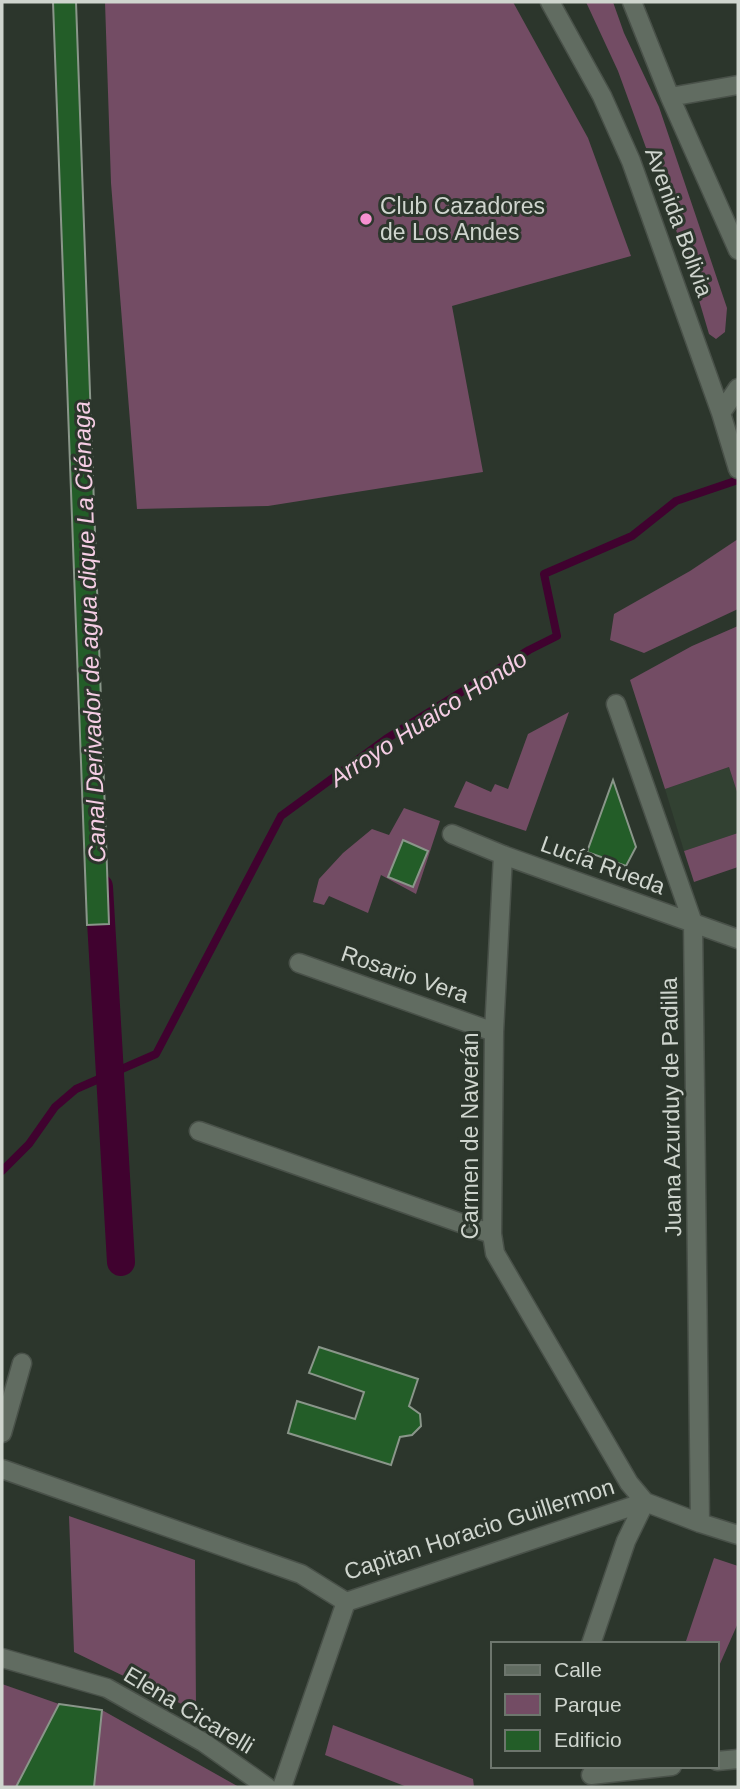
<svg xmlns="http://www.w3.org/2000/svg" width="740" height="1789" viewBox="0 0 740 1789" font-family="Arial,sans-serif">
<style>
.built{fill:#324132}
.green{fill:#734c64}
.lines{fill:none;stroke-linecap:round;stroke-linejoin:round}
.stream{stroke:#40022f;stroke-width:8}
.canal{stroke:#40022f;stroke-width:28}
.building{fill:#235d28;stroke:#8a968a;stroke-width:2}
.minor-casing{stroke:#495149;stroke-width:21}
.minor{stroke:#616c61;stroke-width:18}
.poi-dot{fill:#f690d0;stroke:#2c362c;stroke-width:2.5}
.labels{text-anchor:middle;dominant-baseline:central;stroke-width:6;stroke-linejoin:round;paint-order:stroke}
.poi-label{font-size:23px;fill:#cfd5ce;stroke:#2c362c;text-anchor:start}
.street-label{font-size:23px;fill:#cfd5ce;stroke:#2c362c}
.water-label{font-size:24px;font-style:italic;fill:#f5cde4;stroke:#2c362c}
</style>
<rect width="100%" height="100%" fill="#2c362c"/>
<path class="built" d="M729,767L738,795V833L684,851L665,789Z"/>
<path class="green" d="M105,2H513L588,138L631,256L452,306L483,472L268,506L137,509L111,183Z
M586,2H613L624,33L659,107L727,308L725,332L716,339L709,334L688,263L618,71Z
M738,539V609L644,653L610,640L614,614L690,571Z
M738,626V795L729,767L665,789L630,680L692,646Z
M569,712L526,831L454,807L466,781L491,792L495,784L508,789L528,734Z
M404,808L440,821L416,894L381,875L368,913L329,896L324,905L313,902L319,879L343,853L372,829L389,835Z
M738,833V867L694,882L684,851Z
M69,1516L195,1560L196,1711L74,1652Z
M714,1558L738,1566V1623L719,1666H717V1644H685Z
M2,1684L59,1704L16,1787H2Z
M102,1710L239,1787H94Z
M333,1725L473,1779L474,1787H407L325,1755Z"/>
<g class="lines">
<path class="stream" d="M2,1171L29,1144L55,1107L76,1089L156,1054L281,816L386,739L529,650L557,636L544,574L632,536L676,501L738,480"/>
<path class="canal" d="M99,887L121,1262"/>
</g>
<path class="building" d="M53,2H76L109,924L87,925Z
M613,780L636,847L626,866L587,852Z
M403,840L428,851L413,887L388,877Z
M319,1347L418,1379L409,1406L420,1414L421,1426L412,1435L400,1437L391,1465L288,1433L297,1401L355,1419L364,1392L309,1373Z
M59,1704L102,1710L94,1787H16Z"/>
<g class="lines">
<g class="minor-casing">
<path id="minor" d="M550,2L602,96L631,161L721,413L738,469
M632,2L670,97L738,250
M670,97L738,85
M721,413L738,388
M616,704L693,923L700,1523
M452,834L503,855L738,939
M503,855L494,1032L492,1234L495,1253L629,1483L645,1502L626,1541L591,1644
M299,963L494,1032
M199,1131L492,1234
M2,1433L22,1363
M2,1469L301,1574L346,1602L645,1502L700,1523L738,1535
M2,1658L107,1688L203,1742L267,1787
M717,1761L738,1759
M591,1775L672,1766
M282,1787L346,1602"/>
</g>
<use href="#minor" class="minor"/>
</g>
<circle class="poi-dot" cx="366" cy="219" r="7"/>
<g class="labels">
<g class="poi-label">
<text x="380" y="206">Club Cazadores<tspan x="380" dy="26">de Los Andes</tspan></text>
</g>
<g class="street-label">
<text transform="translate(679 222) rotate(70)">Avenida Bolivia</text>
<text transform="translate(603 865) rotate(20)">Lucía Rueda</text>
<text transform="translate(405 974) rotate(19)">Rosario Vera</text>
<text transform="translate(671 1107) rotate(-91)">Juana Azurduy de Padilla</text>
<text transform="translate(470 1136) rotate(-90)">Carmen de Naverán</text>
<text transform="translate(479 1529) rotate(-18)">Capitan Horacio Guillermon</text>
<text transform="translate(189 1710) rotate(31)">Elena Cicarelli</text>
</g>
<g class="water-label">
<text transform="translate(89 632) rotate(-92)">Canal Derivador de agua dique La Ciénaga</text>
<text transform="translate(428 718) rotate(-33)">Arroyo Huaico Hondo</text>
</g>
</g>
<rect width="740" height="1789" fill="none" stroke="#cfd5ce" stroke-width="7"/>
<rect x="491" y="1642" width="228" height="126" fill="#2c362c" stroke="#6d766d" stroke-width="2"/>
<rect x="505" y="1665" width="35" height="10" fill="#616c61" stroke="#6d766d" stroke-width="2"/>
<text x="554" y="1677" font-size="21" fill="#cfd5ce">Calle</text>
<rect x="505" y="1694" width="35" height="21" fill="#734c64" stroke="#6d766d" stroke-width="2"/>
<text x="554" y="1712" font-size="21" fill="#cfd5ce">Parque</text>
<rect x="505" y="1730" width="35" height="21" fill="#235d28" stroke="#6d766d" stroke-width="2"/>
<text x="554" y="1747" font-size="21" fill="#cfd5ce">Edificio</text>
</svg>
